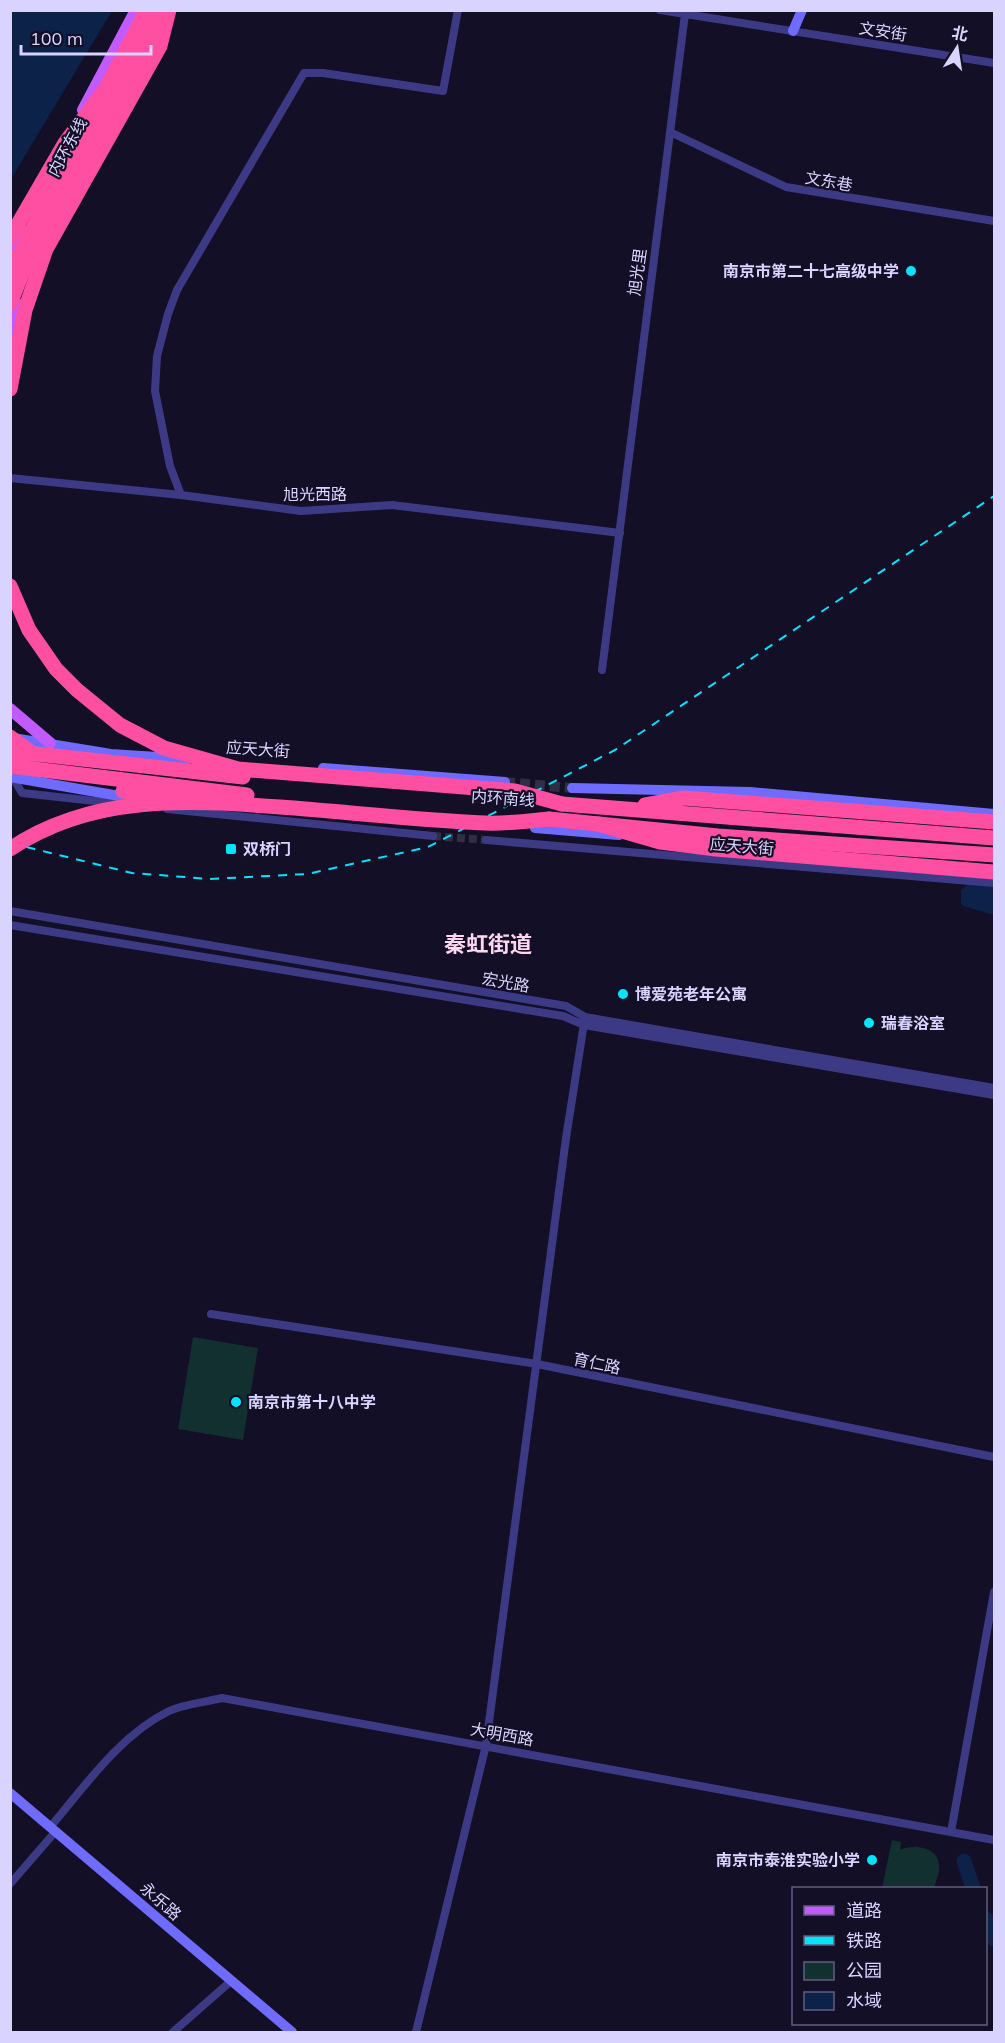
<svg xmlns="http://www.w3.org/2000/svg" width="1005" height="2043" viewBox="0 0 1005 2043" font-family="Mulish,'Noto Sans SC',sans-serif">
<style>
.green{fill:#12302f}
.water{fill:#0c2248}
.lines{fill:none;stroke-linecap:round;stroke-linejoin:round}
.river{stroke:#0c2248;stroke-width:15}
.street-tunnel{stroke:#312d47;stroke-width:8;stroke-dasharray:8 4;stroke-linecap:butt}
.secondary-tunnel{stroke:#312d47;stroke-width:10;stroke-dasharray:10 5;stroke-linecap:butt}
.street{stroke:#3d3a85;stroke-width:8}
.secondary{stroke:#6f6bff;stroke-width:10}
.primary{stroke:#c25bff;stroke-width:12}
.highway{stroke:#ff4fa3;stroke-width:15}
.rail{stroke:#00e5ff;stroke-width:2;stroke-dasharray:9 8;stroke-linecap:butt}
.highway-bridge{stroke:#ff4fa3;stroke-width:15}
.poi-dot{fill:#00e5ff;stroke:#130f26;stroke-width:2}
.labels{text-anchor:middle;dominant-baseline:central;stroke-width:4.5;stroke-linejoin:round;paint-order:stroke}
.street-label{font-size:16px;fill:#d9d4ff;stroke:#130f26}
.poi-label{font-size:16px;font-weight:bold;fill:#d9d4ff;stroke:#130f26;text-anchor:start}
.district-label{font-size:22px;font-weight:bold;fill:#ffd6f0;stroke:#130f26}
</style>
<rect width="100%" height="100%" fill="#130f26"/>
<path class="green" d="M193,1337L258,1348L243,1440L178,1429Z
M892,1840L901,1842L900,1850C912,1844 938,1846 939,1865C940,1872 936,1882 934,1888H882Z"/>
<path class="water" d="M11,10L112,11L11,179L10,11Z
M968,884L994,887V915L963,906L961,903V890Z"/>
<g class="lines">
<path class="river" d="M964,1861L973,1888
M986,1919L994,1939"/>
<path class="street-tunnel" d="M433,836L486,840"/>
<path class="secondary-tunnel" d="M505,782L572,788"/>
<path class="street" d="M660,10L994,63
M670,132L786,187L994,221
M10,478L181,495L301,511L392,505L620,533
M181,495L170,466L155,391L157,356L168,314L177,290L304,73H323L443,91L458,10
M602,670L685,14
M13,778L22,793L113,803
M167,809L433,836
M486,840L994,883
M10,911L566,1006L585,1017L994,1088
M10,925L563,1016L584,1025L994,1095
M211,1314L537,1364L994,1457
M51,1826C85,1786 120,1735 169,1711C184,1704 206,1702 222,1698L994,1840
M951,1832L994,1592
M10,1884L56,1831
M173,2032L231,1981
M416,2032L486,1745L566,1138L585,1017"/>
<path class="secondary" d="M793,31L802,10
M13,738L111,754L188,759
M323,768L505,782
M10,777L131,798
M572,788L750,792L994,814
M535,828L619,835
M10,1793L292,2032"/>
<path class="primary" d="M83,110L136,10
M10,254L21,230
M10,342L20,305
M10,709L50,743"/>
<path class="highway" d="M10,272L147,10
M10,304L27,261L163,10
M123,791L180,798
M562,804L994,838
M645,805L684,798L994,822
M549,819L718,836L994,855"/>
<path class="rail" d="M10,843L132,873L210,879L307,874L428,847L615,750L994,496"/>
<path class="highway-bridge" d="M10,238L65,143L101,95
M10,389L25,310L46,249L160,46L169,10
M10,586L29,630L56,669L77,690L120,725L164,748L238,769L515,791L562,804
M10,737L32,753
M10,751L243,777
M10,766L247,795
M598,824L660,842L716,849L994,872
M10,849C92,794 187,800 280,807C348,812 417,820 485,823C506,824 528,821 549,819"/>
</g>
<g class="poi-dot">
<circle cx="911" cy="271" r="6"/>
<rect x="225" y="843" width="12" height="12" rx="3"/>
<circle cx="623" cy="994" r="6"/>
<circle cx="869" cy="1023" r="6"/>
<circle cx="236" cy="1402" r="6"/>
<circle cx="872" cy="1860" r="6"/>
</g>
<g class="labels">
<g class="street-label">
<text transform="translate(883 31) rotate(9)">文安街</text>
<text transform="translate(67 147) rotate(-62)">内环东线</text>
<text transform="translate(829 181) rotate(10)">文东巷</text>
<text transform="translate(637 272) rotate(-82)">旭光里</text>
<text x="315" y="494">旭光西路</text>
<text transform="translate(258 749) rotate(4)">应天大街</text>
<text transform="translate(503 798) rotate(4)">内环南线</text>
<text transform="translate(742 846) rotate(5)">应天大街</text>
<text transform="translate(506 982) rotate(10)">宏光路</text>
<text transform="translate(597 1363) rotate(12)">育仁路</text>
<text transform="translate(502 1734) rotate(10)">大明西路</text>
<text transform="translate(161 1901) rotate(41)">永乐路</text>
</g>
<g class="poi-label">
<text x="899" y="271" text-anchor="end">南京市第二十七高级中学</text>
<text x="243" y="849">双桥门</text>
<text x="635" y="994">博爱苑老年公寓</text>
<text x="881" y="1023">瑞春浴室</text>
<text x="248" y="1402">南京市第十八中学</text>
<text x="860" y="1860" text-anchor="end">南京市泰淮实验小学</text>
</g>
<g class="district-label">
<text x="488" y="944">秦虹街道</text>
</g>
</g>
<rect width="1005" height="2043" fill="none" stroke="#d9d4ff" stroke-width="24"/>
<rect x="792" y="1887" width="195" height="138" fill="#130f26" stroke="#625e7d" stroke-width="1.5"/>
<rect x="804" y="1906" width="30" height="9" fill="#c25bff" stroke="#625e7d" stroke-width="1.5"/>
<text x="846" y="1917" font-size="18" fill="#d9d4ff">道路</text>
<rect x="804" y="1936" width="30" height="9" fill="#00e5ff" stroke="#625e7d" stroke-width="1.5"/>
<text x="846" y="1947" font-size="18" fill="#d9d4ff">铁路</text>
<rect x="804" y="1962" width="30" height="18" fill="#12302f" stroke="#625e7d" stroke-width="1.5"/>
<text x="846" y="1977" font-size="18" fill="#d9d4ff">公园</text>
<rect x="804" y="1992" width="30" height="18" fill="#0c2248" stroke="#625e7d" stroke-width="1.5"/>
<text x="846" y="2007" font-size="18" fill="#d9d4ff">水域</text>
<g transform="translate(957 48) rotate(12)" stroke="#130f26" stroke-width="4.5" paint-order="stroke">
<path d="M0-4.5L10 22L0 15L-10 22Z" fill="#d9d4ff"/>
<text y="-9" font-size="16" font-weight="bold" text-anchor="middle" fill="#d9d4ff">北</text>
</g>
<path d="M21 45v9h130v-9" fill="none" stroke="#d9d4ff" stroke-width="3"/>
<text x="30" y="45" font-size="18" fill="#d9d4ff" stroke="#130f26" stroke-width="4.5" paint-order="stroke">100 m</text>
</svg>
